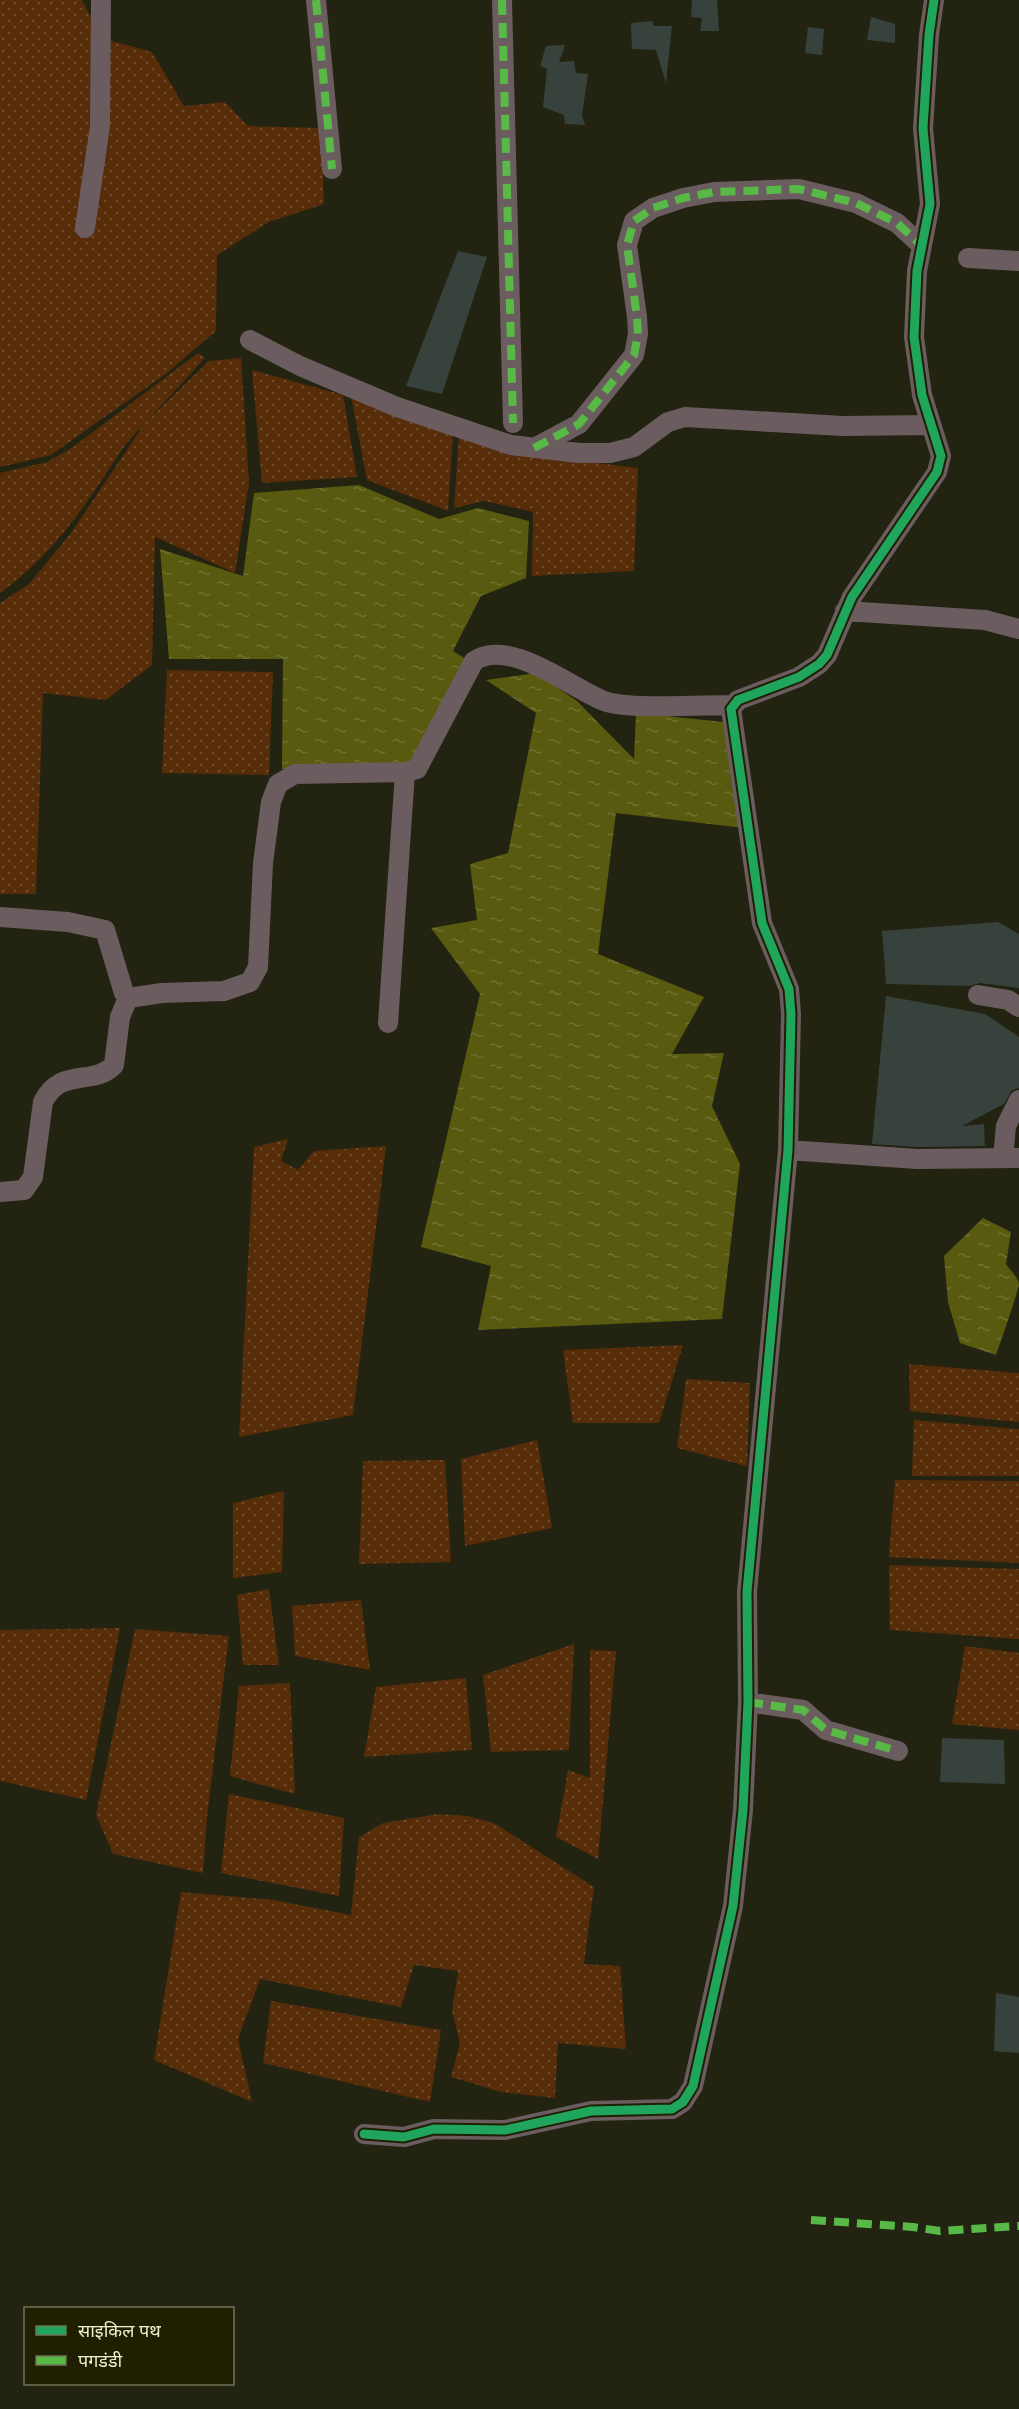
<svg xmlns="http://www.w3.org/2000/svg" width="1019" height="2409" viewBox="0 0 1019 2409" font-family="Montserrat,'Noto Sans Devanagari',sans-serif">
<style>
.grass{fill:url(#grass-dots)}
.water{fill:url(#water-ripples)}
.building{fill:#38423d}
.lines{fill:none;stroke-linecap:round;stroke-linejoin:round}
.minor{stroke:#6b5c60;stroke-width:20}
.quiet{stroke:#58b947;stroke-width:8;stroke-dasharray:15 8;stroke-linecap:butt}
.cycleway-casing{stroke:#1f2002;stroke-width:13}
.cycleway{stroke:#20a55d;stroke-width:9}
</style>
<defs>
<pattern id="grass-dots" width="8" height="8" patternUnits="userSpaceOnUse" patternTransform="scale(1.5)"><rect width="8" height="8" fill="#562c09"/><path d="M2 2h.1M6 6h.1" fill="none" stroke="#6f4b2c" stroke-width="1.8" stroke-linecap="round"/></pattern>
<pattern id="water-ripples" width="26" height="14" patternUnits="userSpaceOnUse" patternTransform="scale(1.5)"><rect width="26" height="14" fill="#575a0f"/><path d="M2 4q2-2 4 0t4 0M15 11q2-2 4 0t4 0" fill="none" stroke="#6f7231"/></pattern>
</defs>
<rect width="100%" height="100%" fill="#222311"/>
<path class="grass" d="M0,0H82L101,38L152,52L184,106L225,102L248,126L321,128L324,204L269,222L217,255L216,331L167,373L51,455L0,467Z
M198,353L205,358L148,420L209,361L241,358L249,483L235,573L155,537L152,665L106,700L43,693L36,894H0V603L29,584L71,533L143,426C122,444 108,473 91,496C65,534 37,566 0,593V473L47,462L73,447Z
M252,370L343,395L357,477L262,483Z
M351,396L453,433L448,511L367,480Z
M459,435L557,458L638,468L634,571L532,576L533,512L484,501L454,508Z
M167,670L273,672L269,775L162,773Z
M288,1139L281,1161L298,1170L314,1151L386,1146L353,1415L239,1437L254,1147Z
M683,1345L659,1423H573L563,1350Z
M909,1364L1019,1373V1422L910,1411Z
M686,1379L750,1383L747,1466L677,1448Z
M914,1420L1019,1429V1476H912Z
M537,1440L552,1528L465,1546L461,1459Z
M445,1460L451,1562L359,1564L363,1461Z
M895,1480L1019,1481V1563L889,1557Z
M284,1491L282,1572L233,1578V1503Z
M889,1565L1019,1569V1639L890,1630Z
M269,1589L279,1665H243L237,1595Z
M361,1600L370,1670L295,1656L292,1606Z
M120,1628L86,1800L0,1781V1630Z
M135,1629L229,1636L207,1817L203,1873L113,1854L96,1815Z
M574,1644L569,1750L491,1752L483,1675Z
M965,1646L1019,1653V1730L952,1724Z
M590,1650L616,1651L598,1859L556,1837L568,1770L590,1778Z
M466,1678L472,1750L364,1757L376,1687Z
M290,1683L295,1794L230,1776L239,1686Z
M229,1794L344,1818L339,1896L221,1873Z
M438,1814L468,1816L494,1823L594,1887L584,1964L620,1966L626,2049L558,2043L555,2098L501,2092L451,2077L460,2043L452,2011L458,1971L414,1965L401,2007L260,1979L238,2039L252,2102L154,2060L181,1892L274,1900L351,1915L359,1837L383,1823Z
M271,2001L441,2030L430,2102L263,2063Z"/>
<path class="water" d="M359,485L439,519L478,508L529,521L526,578L481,596L453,651L469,661L417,767L282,769L283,659H169L160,549L243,576L254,493Z
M536,673L577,701L634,759L636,713L724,722L744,828L616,813L598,954L704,997L672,1054L724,1053L712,1106L740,1164L722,1319L478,1330L491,1266L421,1247L480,994L431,928L477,920L470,864L508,853L536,713L486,680Z
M983,1218L1011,1232L1006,1264C1010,1270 1018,1277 1019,1284C1019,1289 1000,1344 996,1355L960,1343L948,1302L944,1256Z"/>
<path class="building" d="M692,0H717L719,31H700L702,18L691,17Z
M871,17L895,24V43L867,40Z
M653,21V26H672L666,83L656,50L632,49L631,23Z
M808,27L824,29L822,55L805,53Z
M565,45L559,62L574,61L576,73L588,74L582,115L585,125L565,124L564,115L543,107L547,69L540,66L546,46Z
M458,251L487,257L442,394L406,386Z
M998,922L1019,934V988L980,983L970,986L886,984L882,931Z
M886,996L985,1014L1019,1037V1088L1012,1090L1004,1104L962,1126L984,1124L985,1146L917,1147L872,1144Z
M942,1738L1004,1740L1005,1784L940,1782Z
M996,1993L1019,1997V2053L994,2051Z"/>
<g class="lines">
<path class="minor" d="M316,0L332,169
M502,0L513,423
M85,228L100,126L101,0
M968,258L1019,261
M250,340L300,366L397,407L511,445L579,453H610L634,447L668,422L685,417L843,426L930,425
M534,448L579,424L634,355L638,334L637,317L627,245L634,221L653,208L683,198L714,192L799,189L856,203L897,223L921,245
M845,611L985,620L1019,629
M0,917L68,922L105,930L124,993L128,998L162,993L224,991L250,982L258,967L263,863L271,802L278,784L295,774L405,772L417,769L474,661C509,637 571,688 604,701C629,710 702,705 732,705
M978,995L1008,1000L1019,1007
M388,1023L405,772
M788,1150L917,1159L1019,1158
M1003,1158L1006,1126L1019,1100
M0,1192L24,1190L33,1177L43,1102C61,1066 93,1087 114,1065L120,1017L128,998
M748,1702L803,1710L826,1730L898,1751
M364,2134L404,2137L434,2129L505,2130L591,2111L672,2109L683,2102L693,2086L733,1906L743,1810L748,1702L747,1592L788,1150L791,1014L789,989L762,923L731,709L738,700L799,677L819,664L827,655L852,597L937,472L941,456L922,395L914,337L917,271L930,204L923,128L929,35L934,0"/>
<path class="quiet" d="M316,0L332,169
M502,0L513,423
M534,448L579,424L634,355L638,334L637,317L627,245L634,221L653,208L683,198L714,192L799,189L856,203L897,223L921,245
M748,1702L803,1710L826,1730L898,1751
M811,2220L913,2227L940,2231L1019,2226"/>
<g class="cycleway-casing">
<path id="cycleway" d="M364,2134L404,2137L434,2129L505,2130L591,2111L672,2109L683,2102L693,2086L733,1906L743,1810L748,1702L747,1592L788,1150L791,1014L789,989L762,923L731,709L738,700L799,677L819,664L827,655L852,597L937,472L941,456L922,395L914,337L917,271L930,204L923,128L929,35L934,0"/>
</g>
<use href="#cycleway" class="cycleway"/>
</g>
<rect x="24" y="2307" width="210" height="78" fill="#1f2002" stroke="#717355" stroke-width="1.5"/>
<rect x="36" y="2326" width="30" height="9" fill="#20a55d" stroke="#717355" stroke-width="1.5"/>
<text x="78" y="2337" font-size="18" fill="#edf0d1">साइकिल पथ</text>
<rect x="36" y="2356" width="30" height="9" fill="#58b947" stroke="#717355" stroke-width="1.5"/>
<text x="78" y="2367" font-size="18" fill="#edf0d1">पगडंडी</text>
</svg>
